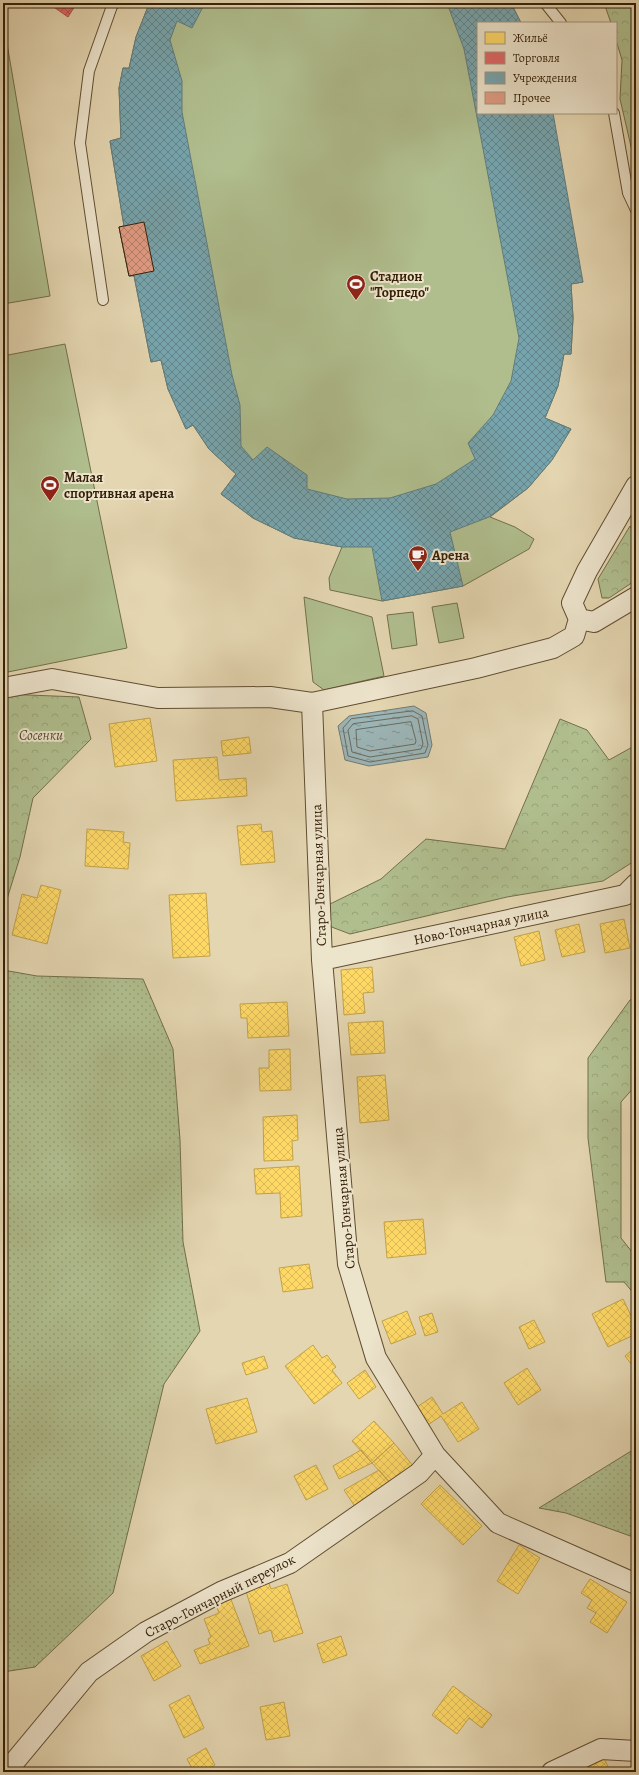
<svg xmlns="http://www.w3.org/2000/svg" width="639" height="1775" viewBox="0 0 639 1775" font-family="Alegreya,serif">
<style>
.grass{fill:#b0be8e;stroke:#726f4b}
.forest{fill:url(#forest-crowns);stroke:#726f4b}
.park{fill:url(#park-dots);stroke:#726f4b}
.water{fill:url(#water-ripples);stroke:#737a72}
.homes{fill:url(#homes-cross-hatch);stroke:#c2a24a}
.shops{fill:url(#shops-cross-hatch);stroke:#ad514a}
.public{fill:url(#public-cross-hatch);stroke:#627d7d}
.lines{fill:none;stroke-linecap:round;stroke-linejoin:round}
.shore{stroke:#686b60;stroke-width:1}
.building{fill:url(#building-cross-hatch);stroke:#352008}
.lane-casing{stroke:#614e32;stroke-width:12}
.street-casing{stroke:#614e32;stroke-width:22}
.lane{stroke:#ede4cc;stroke-width:10}
.street{stroke:#ede4cc;stroke-width:20}
.labels{text-anchor:middle;dominant-baseline:central;stroke-width:4;stroke-linejoin:round;paint-order:stroke}
.poi-label{font-size:14px;font-weight:bold;fill:#352008;stroke:#ede4cc;text-anchor:start}
.park-label{font-size:14px;font-style:italic;fill:#54482a;stroke:#ede4cc}
.street-label{font-size:14px;fill:#352008;stroke:#ede4cc}
</style>
<defs>
<pattern id="forest-crowns" width="20" height="18" patternUnits="userSpaceOnUse"><rect width="20" height="18" fill="#b0be8e"/><path d="M2 6a3 3 0 1 1 6 0M12 15a3 3 0 1 1 6 0" fill="none" stroke="#98a379"/></pattern>
<pattern id="park-dots" width="8" height="8" patternUnits="userSpaceOnUse"><rect width="8" height="8" fill="#b0be8e"/><path d="M2 2h.1M6 6h.1" fill="none" stroke="#98a379" stroke-width="1.8" stroke-linecap="round"/></pattern>
<pattern id="water-ripples" width="26" height="14" patternUnits="userSpaceOnUse"><rect width="26" height="14" fill="#9cb6b8"/><path d="M2 4q2-2 4 0t4 0M15 11q2-2 4 0t4 0" fill="none" stroke="#809494"/></pattern>
<pattern id="homes-cross-hatch" width="8" height="8" patternUnits="userSpaceOnUse"><rect width="8" height="8" fill="#ffd966"/><path d="M0 0l8 8M0 8l8-8" fill="none" stroke="#dbba57"/></pattern>
<pattern id="shops-cross-hatch" width="8" height="8" patternUnits="userSpaceOnUse"><rect width="8" height="8" fill="#e06666"/><path d="M0 0l8 8M0 8l8-8" fill="none" stroke="#b65452"/></pattern>
<pattern id="public-cross-hatch" width="8" height="8" patternUnits="userSpaceOnUse"><rect width="8" height="8" fill="#76a5af"/><path d="M0 0l8 8M0 8l8-8" fill="none" stroke="#62868c"/></pattern>
<pattern id="building-cross-hatch" width="8" height="8" patternUnits="userSpaceOnUse"><rect width="8" height="8" fill="#e19c84"/><path d="M0 0l8 8M0 8l8-8" fill="none" stroke="#b77f6a"/></pattern>
</defs>
<rect width="100%" height="100%" fill="#e4d6b1"/>
<filter id="stains"><feTurbulence type="fractalNoise" baseFrequency=".005" numOctaves="4"/><feColorMatrix values="0 0 0 0 .2 0 0 0 0 .09 0 0 0 0 .02 0 0 0 .5 -.17"/></filter>
<radialGradient id="worn" r=".72"><stop offset=".6" stop-color="#630" stop-opacity="0"/><stop offset="1" stop-color="#630" stop-opacity=".3"/></radialGradient>
<path class="grass" d="M158,3H511L521,23H478V113L583,282L571,284L573,318L571,354H564L558,386L545,418L571,429L552,460L528,488L490,517L515,527L534,539L529,549L463,586L382,601L330,590L329,578L342,547L294,538L253,518L221,494L236,474L209,449L193,425L186,429L168,389L161,360L151,362L134,276H129L119,227L124,226L110,141L121,138L119,88L123,68H129L136,37L149,4L156,6Z
M3,20L50,296L3,304Z
M65,344L127,648L3,673V356Z
M304,597L372,617L384,676L324,690L313,682Z
M457,603L464,638L439,643L432,607Z
M413,612L417,645L392,649L387,615Z"/>
<path class="forest" d="M604,3H636V168L620,99L622,60L616,40V23H611Z
M630,526L636,536V580L609,598H602L598,579Z
M3,694L79,697L91,739L33,798L20,857L3,912Z
M560,719L587,730L609,760L636,745V860L603,881L507,897L350,934L329,926L326,906L381,879L426,839L505,849Z
M636,997V1085L621,1102V1238L636,1257V1296L624,1282H606L588,1138V1058L630,1000Z"/>
<path class="park" d="M3,970L37,976L143,979L173,1049L180,1140L183,1242L200,1331L164,1384L113,1593L35,1667L3,1672Z
M636,1448V1538L566,1513L539,1508Z"/>
<path class="water" d="M414,706L426,713L432,745L428,757L369,766L345,760L338,726L349,716Z"/>
<path class="homes" d="M150,718L157,761L115,767L109,724Z
M249,737L251,753L223,756L221,741Z
M217,757L219,780L246,778L247,796L176,801L173,760Z
M261,824L262,832L272,831L275,862L241,865L237,826Z
M87,829L124,832L123,842L130,843L128,869L85,866Z
M41,885L61,890L47,944L12,935L22,894L37,898Z
M206,893L210,956L173,958L169,895Z
M624,919L630,948L605,953L600,924Z
M579,924L585,952L562,957L555,930Z
M539,931L545,960L521,966L514,937Z
M372,967L374,992L363,993L365,1013L344,1015L341,970Z
M287,1002L289,1036L248,1038L247,1018H241L240,1004Z
M383,1021L385,1053L351,1055L348,1023Z
M290,1049L291,1090L260,1091L259,1068H269V1050Z
M385,1075L389,1120L360,1123L357,1077Z
M297,1115L298,1140L292,1141L293,1160L264,1161L263,1117Z
M299,1166L302,1216L281,1218L280,1193L256,1194L254,1169Z
M423,1219L426,1254L387,1258L384,1222Z
M309,1264L313,1288L283,1292L279,1268Z
M623,1299L636,1326V1334L608,1347L592,1314Z
M407,1311L416,1334L391,1344L382,1321Z
M432,1313L438,1332L425,1336L419,1317Z
M534,1320L545,1342L529,1349L519,1327Z
M313,1345L322,1358L327,1355L336,1367L332,1370L342,1383L314,1404L285,1366Z
M636,1347V1370L625,1356Z
M264,1356L268,1368L246,1375L242,1363Z
M527,1368L541,1390L518,1405L504,1383Z
M365,1370L376,1387L359,1399L347,1383Z
M432,1397L443,1414L462,1402L479,1429L458,1442L441,1416L425,1427L414,1409Z
M247,1398L257,1432L216,1444L206,1409Z
M374,1421L394,1443L372,1463L352,1441Z
M394,1443L414,1467L392,1485L372,1463Z
M361,1450L372,1463L339,1479L333,1466Z
M316,1465L328,1489L306,1500L294,1476Z
M379,1470L392,1485L356,1508L344,1490Z
M440,1485L482,1526L463,1545L421,1504Z
M519,1545L540,1558L518,1594L497,1581Z
M590,1579L627,1602L607,1633L590,1622L596,1613L587,1608L592,1600L581,1593Z
M268,1581L271,1589L287,1584L303,1633L274,1642L271,1630L259,1634L245,1588Z
M230,1597L249,1646L200,1664L194,1650L210,1644L208,1639L211,1637L204,1619L219,1613L215,1602Z
M341,1636L347,1655L323,1663L317,1644Z
M167,1641L181,1666L154,1681L141,1656Z
M453,1686L492,1715L482,1728L469,1718L457,1734L432,1715Z
M189,1695L204,1728L184,1738L169,1705Z
M284,1702L290,1736L266,1740L260,1707Z
M206,1748L215,1765L202,1772H194L187,1759Z
M601,1753L611,1772H575Z"/>
<path class="shops" d="M48,3H77L68,17Z"/>
<path class="public" d="M158,3H205L192,28L177,21L170,40L182,81V112L232,375L240,405L241,446L253,460L267,447L307,475V489L347,499L390,498L436,484L475,459L468,443L493,415L511,381L519,338L464,49L447,3H511L521,23H478V113H553L583,282L571,284L573,318L571,354H564L558,386L545,418L571,429L552,460L528,488L489,517L450,532L463,586L382,601L372,547H342L294,538L253,518L221,494L236,474L209,449L193,425L186,429L168,389L161,360L151,362L134,275L129,276L119,227L124,226L110,141L121,138L119,88L123,68L129,69L136,37L149,4L156,6Z"/>
<g class="lines">
<path class="shore" d="M413,711L422,716L428,745L425,753L370,762L348,756L343,728L351,719Z
M412,716L418,719L423,744L421,749L370,757L352,752L348,730L353,724Z
M411,722L416,741L415,744L370,751L357,747L356,730Z"/>
</g>
<path class="building" d="M144,222L154,271L129,276L119,227Z"/>
<g class="lines">
<g class="lane-casing">
<path id="lane" d="M545,3L561,23
M614,113L628,193L636,210
M103,300L80,143L89,71L112,6L115,3"/>
</g>
<g class="street-casing">
<path id="street" d="M579,619L594,622L636,597
M3,688L52,679L158,698L270,697L312,703L476,668L553,648L574,636L579,619L572,603L587,571L636,486
M312,703L322,960L348,1264L376,1358L435,1455L498,1523L636,1584
M322,960L625,895L636,884
M6,1772L89,1672L146,1632L221,1592L290,1563L419,1473L435,1455
M552,1772L601,1749L636,1751"/>
</g>
<use href="#lane" class="lane"/>
<use href="#street" class="street"/>
</g>
<defs>
<g id="stadium-pin" transform="scale(1)"><path d="M0 17L-7.5 6A9.5 9.5 0 1 1 7.5 6Z" fill="#8f2418" stroke="#ede4cc"/><path d="M0-5a6.5 5 0 1 0 0 10a6.5 5 0 1 0 0-10ZM-3.5-1.8h7v3.6h-7Z" fill="#fff"/></g>
<g id="cafe-pin" transform="scale(1)"><path d="M0 17L-7.5 6A9.5 9.5 0 1 1 7.5 6Z" fill="#8f2418" stroke="#ede4cc"/><path d="M-5.5-4.5H6V0H3Q3 3.5 0 3.5H-2.5Q-5.5 3.5-5.5 0ZM3-3.2v2h1.7v-2ZM-6 4.5H4V6H-6Z" fill="#fff"/></g>
</defs>
<g fill-rule="evenodd">
<use href="#stadium-pin" x="356" y="284"/>
<use href="#stadium-pin" x="50" y="485"/>
<use href="#cafe-pin" x="418" y="555"/>
</g>
<g class="labels">
<g class="poi-label">
<text x="370" y="276">Стадион<tspan x="370" dy="16">"Торпедо"</tspan></text>
<text x="64" y="477">Малая<tspan x="64" dy="16">спортивная арена</tspan></text>
<text x="432" y="555">Арена</text>
</g>
<g class="park-label">
<text x="41" y="735">Сосенки</text>
</g>
<g class="street-label">
<text transform="translate(319 875) rotate(-92)">Старо-Гончарная улица</text>
<text transform="translate(481 926) rotate(-12)">Ново-Гончарная улица</text>
<text transform="translate(344 1198) rotate(-95)">Старо-Гончарная улица</text>
<text transform="translate(220 1596) rotate(-27)">Старо-Гончарный переулок</text>
</g>
</g>
<rect width="639" height="1775" fill="none" stroke="#e4d6b1" stroke-width="16"/>
<rect x="4" y="4" width="631" height="1767" fill="none" stroke="#352008" stroke-width="2"/>
<rect x="8" y="8" width="623" height="1759" fill="none" stroke="#352008"/>
<rect x="477" y="22" width="140" height="92" fill="#ede4cc" stroke="#a3967e"/>
<rect x="485" y="32" width="20" height="12" fill="#ffd966" stroke="#a3967e"/>
<text x="513" y="42" font-size="12" fill="#352008">Жильё</text>
<rect x="485" y="52" width="20" height="12" fill="#e06666" stroke="#a3967e"/>
<text x="513" y="62" font-size="12" fill="#352008">Торговля</text>
<rect x="485" y="72" width="20" height="12" fill="#76a5af" stroke="#a3967e"/>
<text x="513" y="82" font-size="12" fill="#352008">Учреждения</text>
<rect x="485" y="92" width="20" height="12" fill="#e19c84" stroke="#a3967e"/>
<text x="513" y="102" font-size="12" fill="#352008">Прочее</text>
<rect width="100%" height="100%" filter="url(#stains)"/>
<rect width="100%" height="100%" fill="url(#worn)"/>
</svg>
